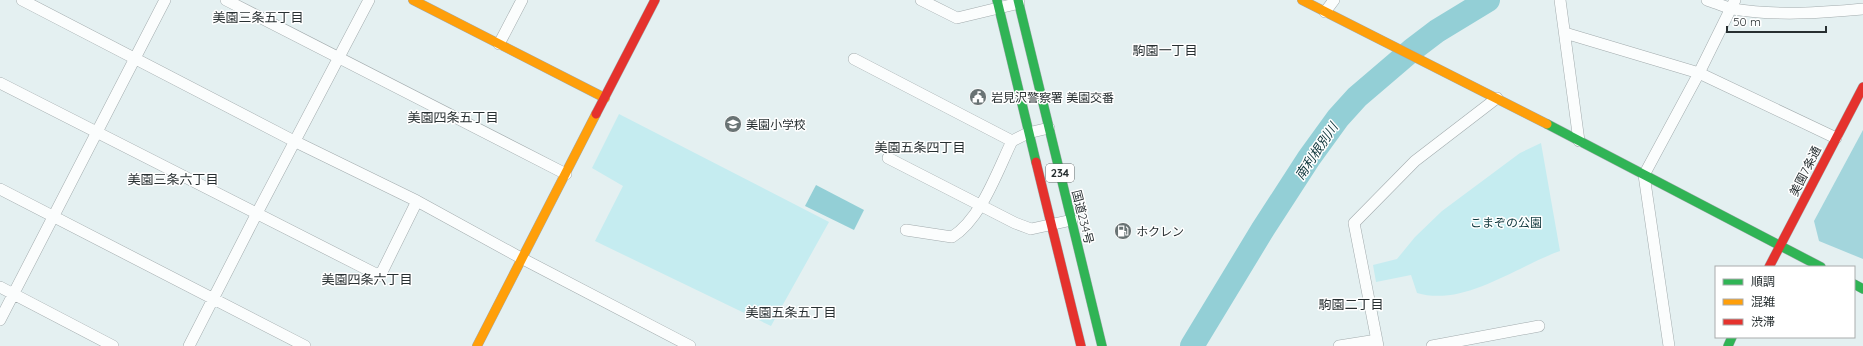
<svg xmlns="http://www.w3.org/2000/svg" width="1863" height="346" viewBox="0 0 1863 346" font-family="Quicksand,'Noto Sans JP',sans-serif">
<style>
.green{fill:#c5ecf0}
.forest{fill:#a3d5dc}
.water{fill:#93cfd6}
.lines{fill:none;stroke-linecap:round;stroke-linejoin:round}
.river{stroke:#93cfd6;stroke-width:24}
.street-casing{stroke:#a2abad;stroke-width:12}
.fast-casing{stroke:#a2abad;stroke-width:10}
.slow-casing{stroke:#a2abad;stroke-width:10}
.jam-casing{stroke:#a2abad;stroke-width:10}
.street{stroke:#fbfdfd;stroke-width:11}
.fast{stroke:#30b455;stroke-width:9}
.slow{stroke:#ff9f0a;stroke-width:9}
.jam{stroke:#e5322d;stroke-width:9}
.labels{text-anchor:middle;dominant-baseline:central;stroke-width:3;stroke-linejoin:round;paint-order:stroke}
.shield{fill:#fff;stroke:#686d6f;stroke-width:1}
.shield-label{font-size:11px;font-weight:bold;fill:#272f31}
.poi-label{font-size:12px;fill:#272f31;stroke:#fff;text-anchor:start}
.street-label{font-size:12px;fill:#272f31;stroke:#fff}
.park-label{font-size:12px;fill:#10383d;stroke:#fff}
.neighbourhood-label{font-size:13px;fill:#272f31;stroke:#fff}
.water-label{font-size:13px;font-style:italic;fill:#0d353a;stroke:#fff}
</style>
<rect width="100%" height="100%" fill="#e4f0f1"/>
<path class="green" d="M619,114L829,222L771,326L595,241L623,186L592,168Z
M1541,143L1560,251C1517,266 1464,307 1417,293L1411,275L1376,282L1373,265L1397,259L1415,237L1442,211L1520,153Z"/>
<path class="forest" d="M1863,130V259L1819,241L1814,221Z"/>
<path class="water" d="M816,185L864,210L854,230L805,206Z"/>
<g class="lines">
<path class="river" d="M1192,346L1263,229L1309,158L1338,118L1357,97L1412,50L1437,31L1488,0"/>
<g class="street-casing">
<path id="street" d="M22,0L294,141L417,201L521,258L690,346
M226,0L566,174
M921,0L957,18L1019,3
M1560,0L1579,141
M1707,0C1716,3 1725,7 1733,9C1775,16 1821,13 1863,9
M1325,12L1334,0
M1565,33L1699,73L1836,138
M499,44L522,0
M854,59L1012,141L1028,133L1049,128
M0,83L380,276L417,201
M888,158L1015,223L1031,229L1072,220
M0,189L305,346
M906,230L952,237C981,219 997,172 1012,141
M0,287L113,346
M0,320L165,0
M189,346L256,215L369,0
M1339,346L1377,340
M1378,346L1354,223L1415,161L1497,98
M1432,346L1539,326
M1669,346L1644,175L1699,73L1735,0"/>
</g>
<g class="fast-casing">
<path id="fast" d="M997,0L1036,162
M1018,0L1102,346
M1547,124L1821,267
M1854,284L1863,289
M1728,346L1732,337"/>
</g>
<g class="slow-casing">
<path id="slow" d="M413,0L605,98
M1302,0L1547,124
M477,346L596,114"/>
</g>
<g class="jam-casing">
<path id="jam" d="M596,114L655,0
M1036,162L1081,346
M1769,267L1863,87"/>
</g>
<use href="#street" class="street"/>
<use href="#fast" class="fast"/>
<use href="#slow" class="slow"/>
<use href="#jam" class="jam"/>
</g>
<defs>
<g id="civic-disc" transform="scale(0.9)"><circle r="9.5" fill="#697374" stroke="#fff"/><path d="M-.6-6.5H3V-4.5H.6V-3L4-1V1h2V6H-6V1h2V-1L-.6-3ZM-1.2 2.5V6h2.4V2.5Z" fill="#fff"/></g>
<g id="school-disc" transform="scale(0.9)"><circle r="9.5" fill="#697374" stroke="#fff"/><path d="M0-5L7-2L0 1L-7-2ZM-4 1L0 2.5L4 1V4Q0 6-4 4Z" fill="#fff"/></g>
<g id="fuel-disc" transform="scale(0.9)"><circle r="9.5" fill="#697374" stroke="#fff"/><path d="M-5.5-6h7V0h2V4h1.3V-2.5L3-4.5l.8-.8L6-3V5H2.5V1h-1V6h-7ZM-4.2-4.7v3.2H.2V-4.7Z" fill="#fff"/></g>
</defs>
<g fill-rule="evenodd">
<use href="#civic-disc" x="978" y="97"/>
<use href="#school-disc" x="733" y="124"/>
<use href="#fuel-disc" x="1123" y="231"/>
</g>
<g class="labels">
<rect class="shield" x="1046" y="164" width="28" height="18" rx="3"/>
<g class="shield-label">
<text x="1060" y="173">234</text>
</g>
<g class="poi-label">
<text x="991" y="97">岩見沢警察署 美園交番</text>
<text x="746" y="124">美園小学校</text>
<text x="1136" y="231">ホクレン</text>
</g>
<g class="street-label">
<text transform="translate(1805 171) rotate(-63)">美園7条通</text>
<text transform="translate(1083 217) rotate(76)">国道234号</text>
</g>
<g class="park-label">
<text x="1506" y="222">こまぞの公園</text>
</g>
<g class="neighbourhood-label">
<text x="258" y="17">美園三条五丁目</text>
<text x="1165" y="50">駒園一丁目</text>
<text x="453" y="117">美園四条五丁目</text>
<text x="920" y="147">美園五条四丁目</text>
<text x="173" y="179">美園三条六丁目</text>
<text x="367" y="279">美園四条六丁目</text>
<text x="1351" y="304">駒園二丁目</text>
<text x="791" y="312">美園五条五丁目</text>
</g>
<g class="water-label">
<text transform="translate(1316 151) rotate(-56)">南利根別川</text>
</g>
</g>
<rect x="1715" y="266" width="140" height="72" fill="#ffffff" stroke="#a9acad"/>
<rect x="1723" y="279" width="20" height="6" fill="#30b455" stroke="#a9acad"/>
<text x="1751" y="286" font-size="12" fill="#272f31">順調</text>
<rect x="1723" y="299" width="20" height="6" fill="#ff9f0a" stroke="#a9acad"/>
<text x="1751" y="306" font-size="12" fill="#272f31">混雑</text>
<rect x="1723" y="319" width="20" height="6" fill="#e5322d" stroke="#a9acad"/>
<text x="1751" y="326" font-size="12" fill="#272f31">渋滞</text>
<path d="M1727 26v6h99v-6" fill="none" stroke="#272f31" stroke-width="2"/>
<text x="1733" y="26" font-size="12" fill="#272f31" stroke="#ffffff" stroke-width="3" paint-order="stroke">50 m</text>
</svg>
